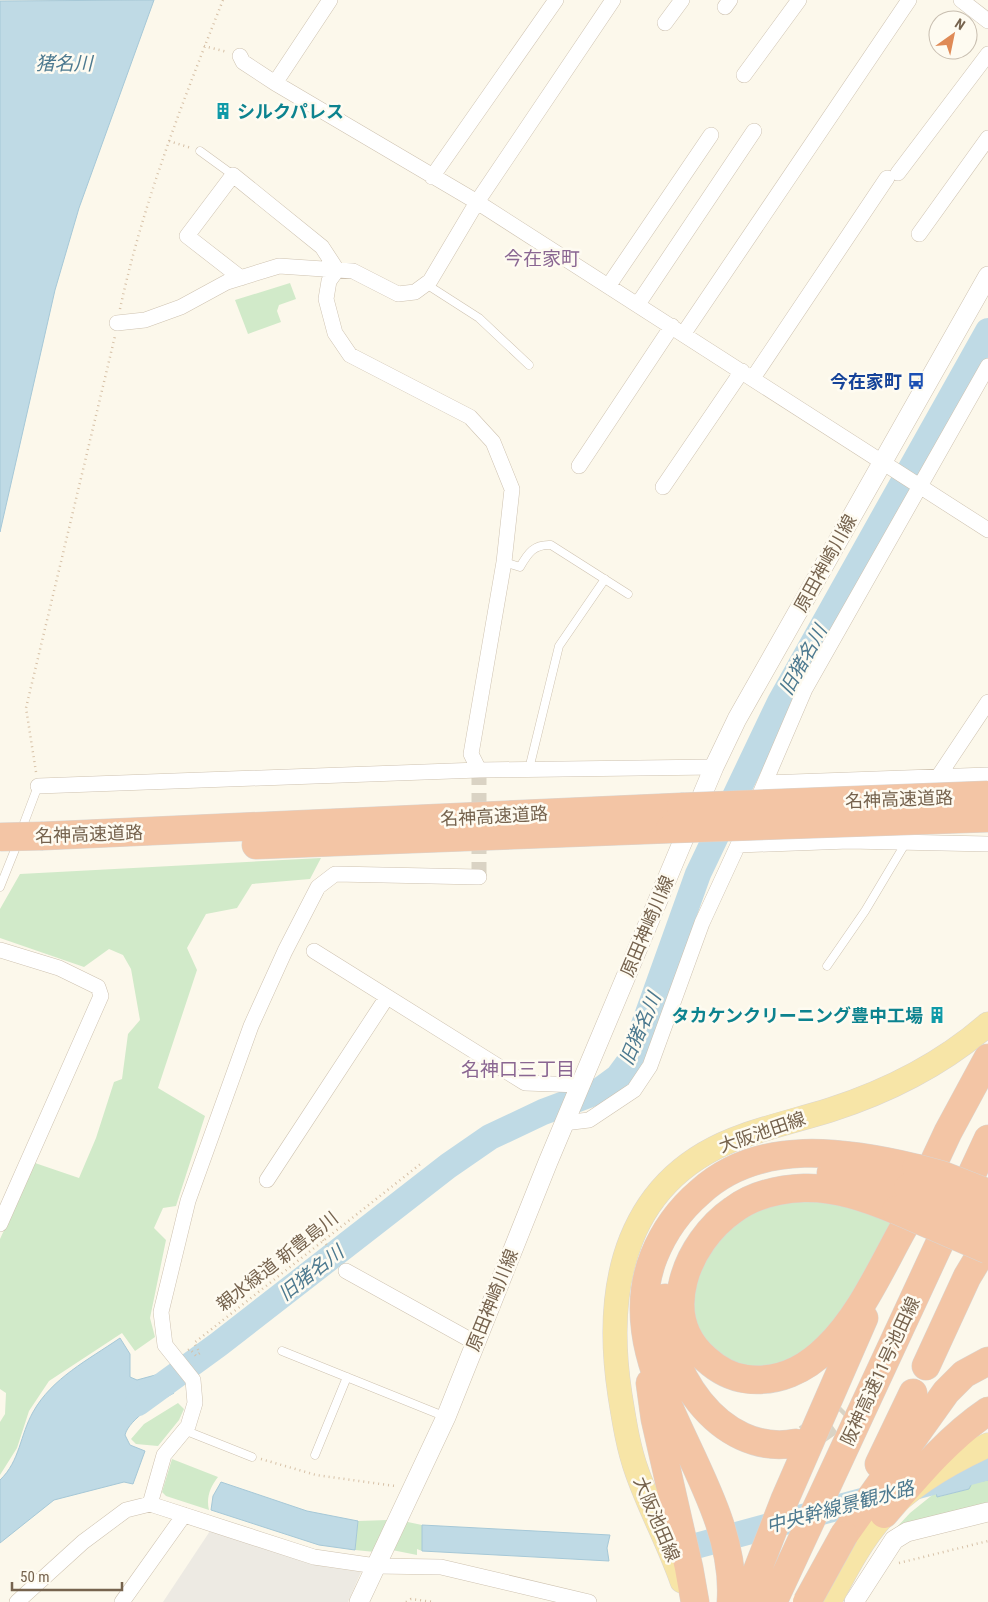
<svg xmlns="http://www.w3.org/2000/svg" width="988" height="1602" viewBox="0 0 988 1602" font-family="'Roboto Condensed','Noto Sans JP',sans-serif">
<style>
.industrial{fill:#edeae3}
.green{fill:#d1eac9}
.water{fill:#bfdae5;stroke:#a6c8d7}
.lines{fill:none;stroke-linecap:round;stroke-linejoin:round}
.river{stroke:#bfdae5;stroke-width:26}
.minor-tunnel{stroke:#dad3c4;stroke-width:15;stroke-dasharray:15 8;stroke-linecap:butt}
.motorway-tunnel{stroke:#dad3c4;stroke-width:28;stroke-dasharray:28 14;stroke-linecap:butt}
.service-casing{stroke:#cec2b0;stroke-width:9}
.minor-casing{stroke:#cec2b0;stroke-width:16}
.tertiary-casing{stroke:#cec2b0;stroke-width:20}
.primary-casing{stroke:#dbd6d1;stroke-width:25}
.motorway-casing{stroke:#dbd6d1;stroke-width:29}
.path{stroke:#d6c0a6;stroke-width:2.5;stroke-dasharray:1 4;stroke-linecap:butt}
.service{stroke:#fff;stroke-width:8}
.minor{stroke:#fff;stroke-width:15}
.tertiary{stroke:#fff;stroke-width:19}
.primary{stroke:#f7e5a7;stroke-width:24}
.motorway{stroke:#f3c5a5;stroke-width:28}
.motorway-bridge-casing{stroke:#dbd6d1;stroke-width:29;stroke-linecap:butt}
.motorway-bridge{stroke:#f3c5a5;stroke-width:28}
.labels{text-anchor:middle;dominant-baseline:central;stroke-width:5;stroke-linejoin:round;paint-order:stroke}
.culture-label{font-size:18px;font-weight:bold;fill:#0d838f;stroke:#fefbf1;text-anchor:start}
.transit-label{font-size:18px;font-weight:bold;fill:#164399;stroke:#fefbf1;text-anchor:end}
.street-label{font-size:18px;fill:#76634e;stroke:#fefbf1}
.water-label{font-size:19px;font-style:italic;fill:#4c798f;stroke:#fefbf1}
.neighbourhood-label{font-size:19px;fill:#8a6692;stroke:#fefbf1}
</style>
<rect width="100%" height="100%" fill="#fcf8eb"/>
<path class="industrial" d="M210,1531L326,1567L361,1572L348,1602H163Z"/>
<path class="green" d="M290,283L296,299L279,305L277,311L281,322L248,334L235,300Z
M321,858L310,879L252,884L237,908L206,914L187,948L197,970L158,1088L205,1116L176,1206L163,1208L154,1228L166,1240L150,1318L155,1337L135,1351L122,1333L49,1381L29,1411L17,1448L0,1475V1422L5,1414L6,1393L0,1389V1239L35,1163L79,1178L96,1138L114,1082L122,1079L128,1034L140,1020L131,969L123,955L109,949L84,967L0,938V909L20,874Z
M810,1200L852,1206L893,1219L868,1276L839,1318L806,1350L777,1366L743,1369L713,1353L696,1328L691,1297L706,1257L737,1220L766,1205Z
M178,1403L184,1409L179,1420L158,1446L136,1444L131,1439L144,1424Z
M172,1459L218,1477C210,1487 206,1498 209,1510L166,1496L162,1492Z
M988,1480V1508L897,1527L910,1513L936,1492L938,1497L969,1489L972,1483Z
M388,1520L375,1552L355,1550L358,1521Z
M403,1521L422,1525V1551L417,1549V1555L392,1550Z"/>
<path class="water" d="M154,0L79,208L55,290L0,532V1Z
M120,1338L130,1354V1377L137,1380L159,1374L174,1393C159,1401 129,1419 125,1435L130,1445L145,1451L133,1484L124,1482L54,1500L0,1543V1480C20,1461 20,1435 33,1412C52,1378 88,1360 120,1338Z
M988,1460V1480L972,1483L969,1489L937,1497L936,1492L950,1481Z
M221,1482L307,1511L358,1521L355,1550L319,1545L211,1510L213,1496Z
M422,1525L610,1535L607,1548L609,1561L422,1551Z"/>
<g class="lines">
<path class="river" d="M138,1403L219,1344L448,1166L490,1137L543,1112L599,1091L618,1077L632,1058L698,874L780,702L988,331
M692,1547L988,1467"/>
<path class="minor-tunnel" d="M479,770V877"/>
<path class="motorway-tunnel" d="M807,1438L832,1420L843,1409"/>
<g class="service-casing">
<path id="service" d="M200,151L233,175
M426,284L479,318L529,365
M504,562L520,567C528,553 534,544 551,545L628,594
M529,769L559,646L605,579
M21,831L38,786
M0,887L18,842
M827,966L865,911L905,844
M282,1351L446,1417
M184,1430L252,1457
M315,1455L347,1377"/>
</g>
<g class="minor-casing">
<path id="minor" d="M961,0L988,21
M725,7L730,0
M665,23L682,0
M240,56L243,62L275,83L477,202L988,530
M744,75L799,0
M275,83L330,0
M898,173L988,54
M432,177L556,0
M919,234L988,138
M241,278L187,236L233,175L322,247L337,270L329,281L326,299L335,333L350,355L470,417L493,442L512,489L504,562L471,754L479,770
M609,285L711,135
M638,304L754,131
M117,323L145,320L181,307L227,282L279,266L353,271L398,294L415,292L430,281L477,202L613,0
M684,333L909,0
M753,378L887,178
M579,466L672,326
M663,487L742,371
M938,777L988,702
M765,783L988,775
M38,786L479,770L714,767
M738,845L849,841L988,844
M0,950L59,968L98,987L101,996L0,1224
M314,951L525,1083L580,1085
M564,1123L589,1120L634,1090L650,1066L702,923L738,845L805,689L988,366
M267,1180L387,997
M346,1271L474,1342
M150,1504L164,1455L188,1426L195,1403L193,1380L165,1345L161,1312L188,1201L251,1026L285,951L318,887L335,874L479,877
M17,1602L83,1542L126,1510L150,1504L314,1557L376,1566L441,1567L589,1602
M122,1602L184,1515"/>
</g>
<g class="tertiary-casing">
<path id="tertiary" d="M359,1602L446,1417L548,1162L714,767L737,719L988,276
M854,1602L894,1540L907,1532L988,1512"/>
</g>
<g class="primary-casing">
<path id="primary" d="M682,1581C669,1544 650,1509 637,1472C628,1447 624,1420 620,1395C603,1284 626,1177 743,1136C771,1126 801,1119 830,1110C889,1091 941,1065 988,1024
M829,1602C845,1572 861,1540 884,1515C911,1484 951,1462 988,1445"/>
</g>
<g class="motorway-casing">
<path id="motorway" d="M43,836L681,807
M256,845L670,829
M831,1173L866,1177L908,1188
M919,1194L948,1132L988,1058
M896,1210C867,1198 836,1187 804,1188C779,1189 753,1195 733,1210C687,1242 656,1316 706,1359C717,1369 731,1377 746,1379C777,1383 805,1370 827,1348C861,1315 881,1268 904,1227
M665,1298C660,1367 719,1458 796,1443
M926,1366L967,1277L988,1242
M650,1383L655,1419L689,1568L695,1602
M879,1464L913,1393
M884,1514C916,1477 948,1438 988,1411
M844,1535L946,1392L964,1374L988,1361
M731,1602C740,1481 607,1374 654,1256C664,1231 679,1210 700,1192C759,1138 845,1151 916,1168
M745,1602L785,1499L864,1318
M773,1602L988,1139"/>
</g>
<path class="path" d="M204,46L227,52
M169,141L191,148
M120,309C143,202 183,101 223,0
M36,772L26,708L115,336
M323,1240L337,1259
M188,1350L190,1349L196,1356L200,1353L194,1343L423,1162
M261,1459L316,1475L395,1486
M899,1563L988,1541
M406,1602L411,1599L433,1602"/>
<use href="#service" class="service"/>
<use href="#minor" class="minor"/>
<use href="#tertiary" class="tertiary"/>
<use href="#primary" class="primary"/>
<use href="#motorway" class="motorway"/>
<g class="motorway-bridge-casing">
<path id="motorway-bridge" d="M681,807L988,795
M670,829L988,818
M0,837L43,836
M916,1168L942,1175L988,1193
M908,1188L988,1221
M896,1210L988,1250
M807,1602L844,1535"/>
</g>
<use href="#motorway-bridge" class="motorway-bridge"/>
</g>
<defs>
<g id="building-bare" transform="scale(1.35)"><path d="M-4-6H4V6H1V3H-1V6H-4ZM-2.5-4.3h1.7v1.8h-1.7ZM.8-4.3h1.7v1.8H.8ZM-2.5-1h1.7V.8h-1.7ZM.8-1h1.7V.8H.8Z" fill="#0f9aa8" stroke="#fefbf1" stroke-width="2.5" paint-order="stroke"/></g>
<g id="bus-bare" transform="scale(1.35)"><path d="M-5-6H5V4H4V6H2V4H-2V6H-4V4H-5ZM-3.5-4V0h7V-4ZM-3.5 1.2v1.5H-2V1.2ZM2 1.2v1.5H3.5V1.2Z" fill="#1a4fb4" stroke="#fefbf1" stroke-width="2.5" paint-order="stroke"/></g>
</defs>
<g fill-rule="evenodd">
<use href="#building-bare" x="223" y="111"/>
<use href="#bus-bare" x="916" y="381"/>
<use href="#building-bare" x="937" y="1015"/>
</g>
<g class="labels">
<g class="culture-label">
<text x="237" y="111">シルクパレス</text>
<text x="923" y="1015" text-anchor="end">タカケンクリーニング豊中工場</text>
</g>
<g class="transit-label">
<text x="902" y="381">今在家町</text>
</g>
<g class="street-label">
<text transform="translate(825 563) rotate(-61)">原田神崎川線</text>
<text transform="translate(899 799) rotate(-2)">名神高速道路</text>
<text transform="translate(494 816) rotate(-3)">名神高速道路</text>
<text transform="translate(89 834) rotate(-2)">名神高速道路</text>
<text transform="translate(647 926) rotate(-67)">原田神崎川線</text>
<text transform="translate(762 1132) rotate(-19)">大阪池田線</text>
<text transform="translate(277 1261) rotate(-38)">親水緑道 新豊島川</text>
<text transform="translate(492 1300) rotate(-68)">原田神崎川線</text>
<text transform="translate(880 1371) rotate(-65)">阪神高速11号池田線</text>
<text transform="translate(657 1519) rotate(67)">大阪池田線</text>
</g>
<g class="water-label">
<text x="64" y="63">猪名川</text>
<text transform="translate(803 660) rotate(-61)">旧猪名川</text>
<text transform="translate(640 1029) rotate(-67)">旧猪名川</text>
<text transform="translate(311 1273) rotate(-38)">旧猪名川</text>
<text transform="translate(840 1507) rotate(-15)">中央幹線景観水路</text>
</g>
<g class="neighbourhood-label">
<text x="542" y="258">今在家町</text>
<text x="518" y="1069">名神口三丁目</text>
</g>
</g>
<g transform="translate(953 35) rotate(33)"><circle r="24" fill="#fefbf1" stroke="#c8beb0"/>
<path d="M0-4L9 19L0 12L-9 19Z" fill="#df8a56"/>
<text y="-8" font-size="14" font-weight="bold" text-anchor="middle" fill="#76634e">N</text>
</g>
<path d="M12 1582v8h110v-8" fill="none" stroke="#76634e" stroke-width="2.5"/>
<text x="20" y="1582" font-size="15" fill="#76634e" stroke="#fefbf1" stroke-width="4" paint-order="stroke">50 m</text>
</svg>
